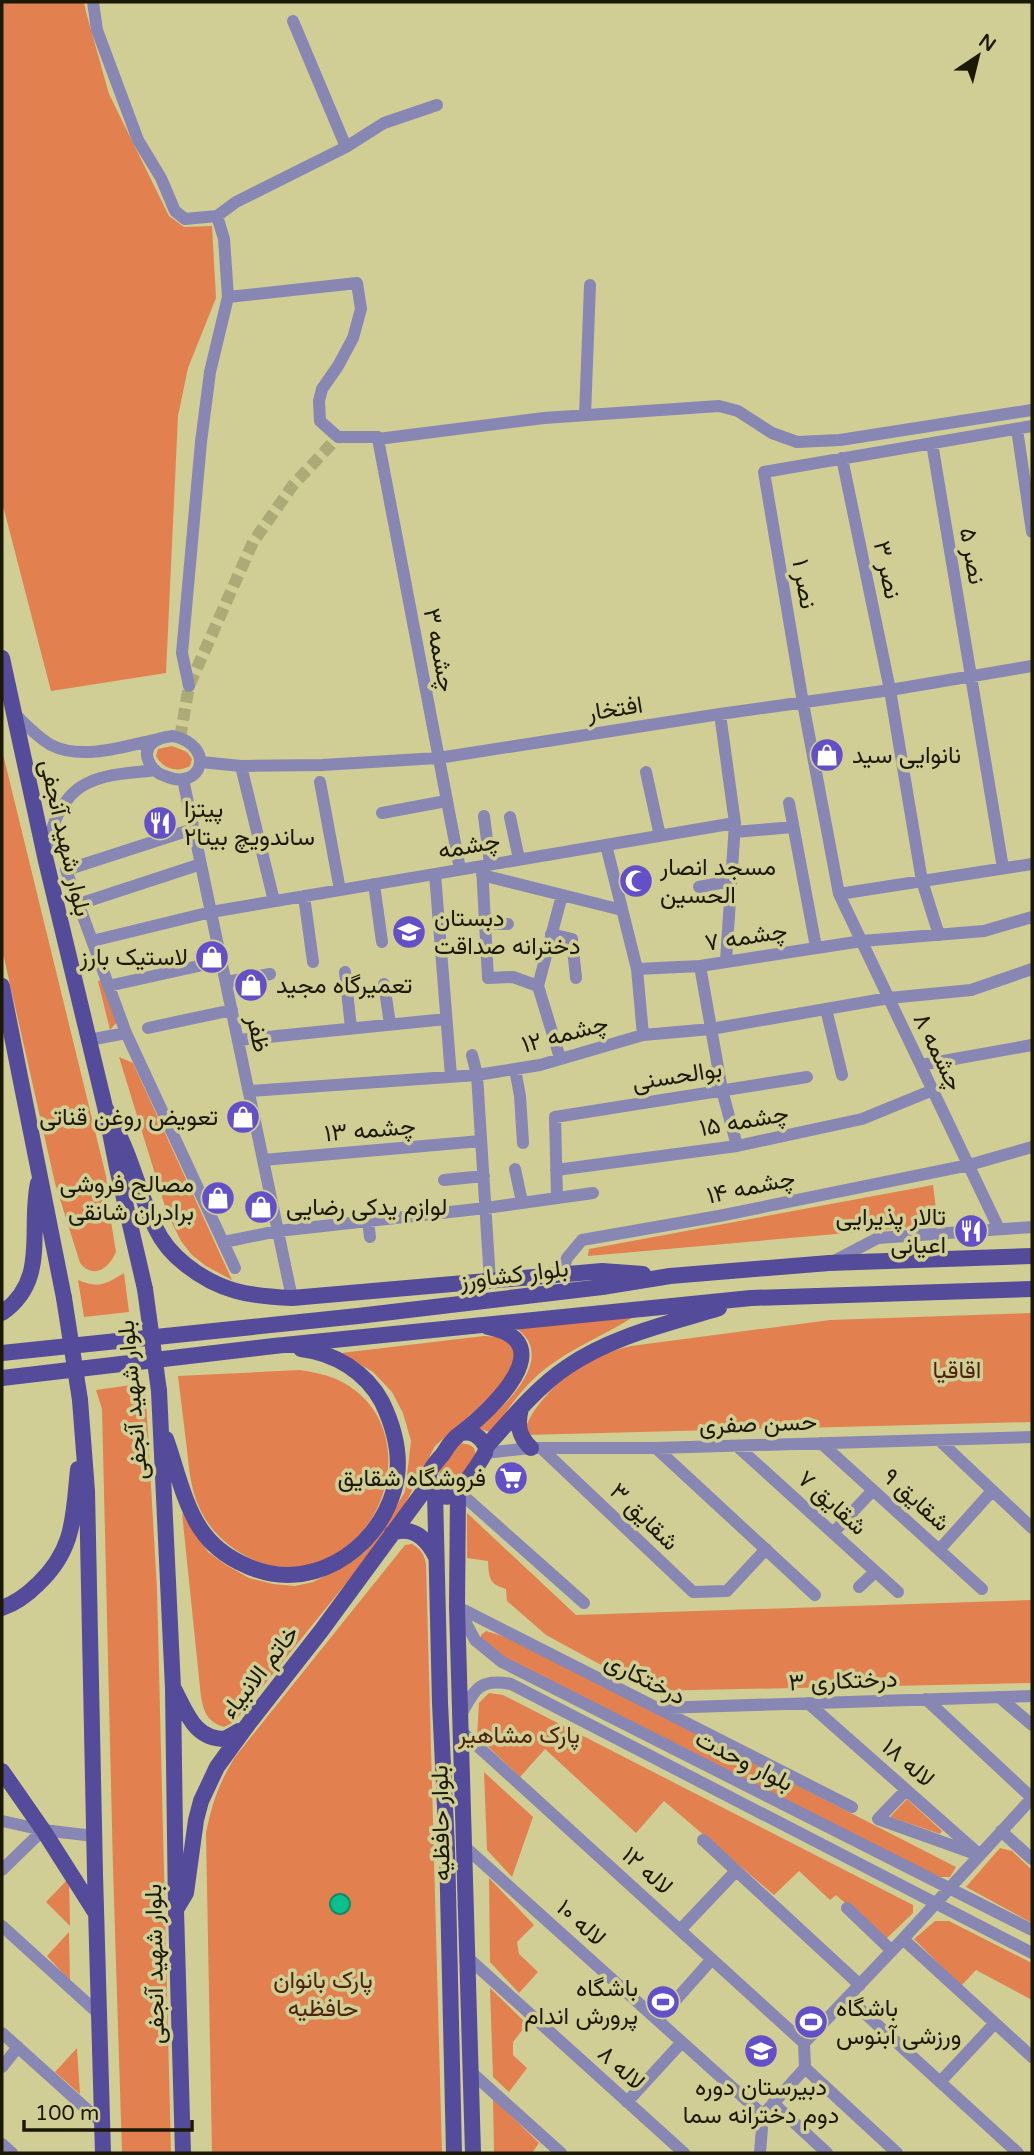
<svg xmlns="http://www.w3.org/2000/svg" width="1034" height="2155" viewBox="0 0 1034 2155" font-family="'Varela Round',Vazirmatn,sans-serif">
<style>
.green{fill:#e28050}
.water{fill:#0dbf8d;stroke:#118d64;stroke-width:2}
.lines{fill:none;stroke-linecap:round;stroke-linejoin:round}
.minor-tunnel{stroke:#acaa77;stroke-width:12;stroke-dasharray:12 6;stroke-linecap:butt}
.minor{stroke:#8887b3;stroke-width:12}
.major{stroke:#544b9a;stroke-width:16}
.major-bridge{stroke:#544b9a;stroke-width:16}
.labels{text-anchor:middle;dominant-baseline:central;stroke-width:7;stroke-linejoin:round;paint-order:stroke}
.street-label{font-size:24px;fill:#1b1903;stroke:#d0ce94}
.poi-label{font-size:24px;fill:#1b1903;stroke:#d0ce94;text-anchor:start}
.park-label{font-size:24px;fill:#4d230e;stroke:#d0ce94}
</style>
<rect width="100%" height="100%" fill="#d0ce94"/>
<path class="green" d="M2,2H84L86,12L109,94L169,216L184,227L212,226L216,298L188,368L178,416L166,673L51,691L2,502Z
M172,746L187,752L192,759L190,766C177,773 163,769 156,756L158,749Z
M2,750L106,1176L111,1221L116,1252C109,1268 94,1280 80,1263L55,1183L2,949Z
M101,980L117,1022L110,1030L98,981Z
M119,1057L133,1063L232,1280L206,1266L192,1255L181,1241L167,1213Z
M933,1185L938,1225L588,1256L589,1249Z
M124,1273L129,1312L84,1317L78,1280C99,1289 106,1284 124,1273Z
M1032,1313V1422L525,1435C524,1413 565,1374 583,1363C598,1355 614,1350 631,1346L830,1320Z
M636,1315C606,1335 573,1347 545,1369C523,1386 507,1410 492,1433L478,1428C503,1408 559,1358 516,1328Z
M484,1336L499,1337L510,1343L515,1352V1362L496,1392L435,1446L405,1504L368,1556L234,1722L224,1727C208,1722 204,1713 201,1697L182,1513L208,1552L226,1565L249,1578L273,1584L295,1586L313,1582L347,1565L365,1552L383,1528L405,1492L411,1441L403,1413L392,1392L373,1372L341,1353Z
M300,1370C312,1372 324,1374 336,1379C429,1421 388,1563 292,1567C280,1567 267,1566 256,1561C231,1550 210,1532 199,1507C191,1490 189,1469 187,1450C184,1425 181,1401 178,1376Z
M145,1383L157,1589L171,2153H122L113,1868L102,1409L96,1390Z
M461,1443L470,1445L474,1448L476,1455L460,1479L453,1485L445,1484L439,1478L440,1469Z
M467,1513L576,1615L1032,1600V1683L649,1691L546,1635L507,1601L506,1589C489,1584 489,1578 488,1561L467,1558Z
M412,1544C421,1549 424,1554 426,1564L442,2153H212L206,1833C212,1803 219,1783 235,1757L405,1545Z
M486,1631L509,1638L956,1867L950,1877H938L500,1655L481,1641V1635Z
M489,1693L503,1695L913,1905V1913L886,1939L836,1895L830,1900L799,1871L774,1895L664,1801L636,1833L545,1749L520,1777L477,1736L479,1703Z
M484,1772L533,1817L512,1877L487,1850Z
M907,1799L942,1831L940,1834L890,1817Z
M1000,1848L1012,1851L1032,1870V1923L966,1887Z
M69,1878L70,1926L46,1902Z
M489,1878L534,1925L517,1942L519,1954L538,1972L519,1993L490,1962Z
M935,1921H949L1032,1963V2000L976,1970L961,1986L914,1939Z
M69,1932L70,1981L47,1956Z
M490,1988L527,2024L513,2042V2055L527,2068L509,2092L493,2077Z
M77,2048L80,2094L55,2072Z
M493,2098L539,2143L532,2153H494Z"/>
<path class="water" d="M330 1904a10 10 0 1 1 20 0a10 10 0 1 1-20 0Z"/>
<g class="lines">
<path class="minor-tunnel" d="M180,738L189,686L253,542L293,485L338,437"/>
<path class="minor" d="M93,2L97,30L138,140L161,178L175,211L185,219L217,216L224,239L228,297L210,372L201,442L182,653L189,686
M293,21L346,147
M217,216L236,202L346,147L384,123L437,105
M228,297L357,283L361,309L353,338L338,366L322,389L319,401L320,421L338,437H378V439L544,418L719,406L738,411L772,433L797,442L840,440L1032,410
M585,415L590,285
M1017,429L1032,532
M378,439L460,869
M932,443L1003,868
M842,458L890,690L922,881L939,935
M14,713C25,724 37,737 51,745C82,761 126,746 158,739
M720,714L735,823L726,961
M173,736C217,746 202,792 165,776C158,774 152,769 149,762C141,745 158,737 173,736Z
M201,762L241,766L322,765L438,758L720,714L890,690L1032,666
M241,766L274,901
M646,772L660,836
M183,779L292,1298
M320,782L340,890
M789,803L816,947
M382,813L446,801
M484,816L490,864
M510,817L519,859
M193,829L66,870L126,1033L235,1268
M735,832L793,827
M606,845L637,969L643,1035
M47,853C50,826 63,793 90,782C109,773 134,773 155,770
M482,866L488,978L513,977L538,986
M435,874L451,1076
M482,875L622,910
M374,884L382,942
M699,887L731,881
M839,894L1032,864
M304,896L313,962
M79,904L201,864
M485,924H508
M551,934L572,939L576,978
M92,941L211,912L735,823
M700,966L722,1090L737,1146
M637,969L700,966L862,941L984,931L1032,917
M345,972L351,1028
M226,982L270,974
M384,984L390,1024
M108,986L221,961
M538,986L562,895
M538,986L560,1058
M826,1009L842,1075
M148,1028L232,1010
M89,1040L126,1033
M238,1040L446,1019
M472,1055L477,1075L490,1281
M921,1065L1032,1045
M515,1069L520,1096L523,1143
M249,1091L477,1075L540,1065L643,1035L711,1029L889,998L971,990L1032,969
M263,1160L481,1141
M515,1169L522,1202
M556,1170L737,1146L862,1119L933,1090
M444,1180L484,1176
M557,1197L555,1117L807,1077
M368,1221L370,1237
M999,1229L839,894L803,703L764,472L1032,426
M224,1242L278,1231L486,1208L593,1193
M832,1262L878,1238L1032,1227
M561,1275L567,1258L582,1240L719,1216L969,1165L1032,1147
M939,1440L1032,1528
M821,1443L982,1589
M737,1446L898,1592
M541,1448L693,1592L727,1591L766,1549
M656,1448L815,1595
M485,1453L531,1448H656L1032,1437
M458,1491L584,1603
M833,1533L873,1490
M939,1550L992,1491
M859,1587L875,1572
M458,1607L852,1807
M458,1608L475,1640L502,1662L1032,1930
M999,1697L1032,1725
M926,1699L1032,1798
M808,1703L980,1855
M659,1708L1032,1696
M462,1713C475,1688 481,1678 511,1684L1032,1953
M461,1731L804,2043
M906,1790L878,1819L973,1853
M2,1821L43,1830L94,1836
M1001,1831L1032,1859
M703,1840L860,1985
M464,1846L763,2115
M2,1870L43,1830
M847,1908L892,1951
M2,1926L99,2014
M680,1930L736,1871
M903,1939L1032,2057
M467,1957L684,2153
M848,1998L1018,2153
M658,2020L712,1959
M2,2033L102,2123
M2,2067L18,2047
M805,2068L897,2153
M471,2072L561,2153
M940,2082L995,2023
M627,2102L682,2042
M773,2103L827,2153
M2,2144L12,2153
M760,2153L763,2115L805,2068L804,2043L903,1939L1032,1798"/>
<path class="major" d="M2,658L46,861L105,1107L117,1168L145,1289
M2,986L64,1298
M105,1107C112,1121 120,1136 126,1151C136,1176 143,1202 155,1227C162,1242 173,1255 186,1265C220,1292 249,1296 292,1298L602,1271L643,1274
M2,1313C49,1280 28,1231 38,1183
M2,1353L358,1316L602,1287L670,1276L829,1263L1032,1256
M2,1378L274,1346L751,1298L1032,1289
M159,1391L173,1688L176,1910L183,2153
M80,1400L87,1491L95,1874L103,2153
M521,1408C517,1424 518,1436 531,1448
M461,1433C473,1431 480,1436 486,1447L485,1453C480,1462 460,1493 451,1496C437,1500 425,1484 430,1472C432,1466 439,1459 443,1454C448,1446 453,1438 461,1433Z
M461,1433C491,1410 564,1342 488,1327
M166,1439C176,1467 184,1504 200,1528C211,1545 227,1557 245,1565C307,1595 376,1553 394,1490C403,1460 395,1429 382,1402C366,1372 335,1353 301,1349
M486,1447C511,1419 536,1388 567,1367C612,1336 667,1324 719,1308
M458,1491L457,1607L473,2153
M435,1492L440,1703L447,1848L454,2153
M392,1533C413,1525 427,1539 436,1557
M2,1608C16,1603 27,1595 38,1584C75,1549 73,1517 78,1469
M174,1689C187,1713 194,1739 225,1739L239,1731
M2,1771L43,1830L95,1912
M177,1908L186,1893L196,1820L201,1801L217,1767L249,1723L321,1631L429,1484"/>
<path class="major-bridge" d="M145,1289L159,1391
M64,1298L80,1400"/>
</g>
<defs>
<g id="shop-disc" transform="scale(1.75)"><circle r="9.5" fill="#634fc8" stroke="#d0ce94"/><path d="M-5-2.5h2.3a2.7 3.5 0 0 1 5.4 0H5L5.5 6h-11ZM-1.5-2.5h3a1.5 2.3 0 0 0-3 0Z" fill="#fff"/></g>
<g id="restaurant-disc" transform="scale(1.75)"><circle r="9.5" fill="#634fc8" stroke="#d0ce94"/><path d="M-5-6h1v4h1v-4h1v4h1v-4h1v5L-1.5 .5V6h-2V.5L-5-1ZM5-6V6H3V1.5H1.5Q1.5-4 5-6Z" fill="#fff"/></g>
<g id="mosque-disc" transform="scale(1.75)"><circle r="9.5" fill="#634fc8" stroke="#d0ce94"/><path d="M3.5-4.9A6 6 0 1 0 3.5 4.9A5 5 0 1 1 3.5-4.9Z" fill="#fff"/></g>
<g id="school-disc" transform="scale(1.75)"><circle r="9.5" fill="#634fc8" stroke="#d0ce94"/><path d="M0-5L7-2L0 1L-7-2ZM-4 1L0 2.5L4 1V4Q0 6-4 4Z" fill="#fff"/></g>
<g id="supermarket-disc" transform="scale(1.75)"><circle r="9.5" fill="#634fc8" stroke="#d0ce94"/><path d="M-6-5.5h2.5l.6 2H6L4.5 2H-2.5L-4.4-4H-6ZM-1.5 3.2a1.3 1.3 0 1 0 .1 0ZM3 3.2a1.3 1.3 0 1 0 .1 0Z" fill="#fff"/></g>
<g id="stadium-disc" transform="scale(1.75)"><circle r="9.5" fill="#634fc8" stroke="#d0ce94"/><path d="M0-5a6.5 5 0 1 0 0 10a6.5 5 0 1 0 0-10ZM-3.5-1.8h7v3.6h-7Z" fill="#fff"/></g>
</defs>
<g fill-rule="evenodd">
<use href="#shop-disc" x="827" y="755"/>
<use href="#restaurant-disc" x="160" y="823"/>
<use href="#mosque-disc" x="636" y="881"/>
<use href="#school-disc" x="409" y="932"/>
<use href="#shop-disc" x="212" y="957"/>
<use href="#shop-disc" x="251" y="985"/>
<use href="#shop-disc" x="243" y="1117"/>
<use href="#shop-disc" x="218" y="1198"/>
<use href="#shop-disc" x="261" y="1207"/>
<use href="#restaurant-disc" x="971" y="1231"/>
<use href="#supermarket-disc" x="511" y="1478"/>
<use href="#stadium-disc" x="663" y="2002"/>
<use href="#stadium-disc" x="811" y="2022"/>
<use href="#school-disc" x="761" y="2051"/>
</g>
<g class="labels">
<g class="street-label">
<text transform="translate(972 556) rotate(80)">نصر ۵</text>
<text transform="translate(887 570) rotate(78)">نصر ۳</text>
<text transform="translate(804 584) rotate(80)">نصر ۱</text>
<text transform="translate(439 650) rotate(79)">چشمه ۳</text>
<text transform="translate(615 709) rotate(-9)">افتخار</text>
<text transform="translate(65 838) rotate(77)">بلوار شهید آنجفی</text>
<text transform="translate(469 846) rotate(-10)">چشمه</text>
<text transform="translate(746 937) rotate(-9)">چشمه ۷</text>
<text transform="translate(258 1034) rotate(78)">ظفر</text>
<text transform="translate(565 1034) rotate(-15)">چشمه ۱۲</text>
<text transform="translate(938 1052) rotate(64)">چشمه ۸</text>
<text transform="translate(677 1076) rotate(-9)">بوالحسنی</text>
<text transform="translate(744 1121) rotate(-10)">چشمه ۱۵</text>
<text transform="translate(370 1130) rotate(-5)">چشمه ۱۳</text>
<text transform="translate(751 1187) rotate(-12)">چشمه ۱۴</text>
<text transform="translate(514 1275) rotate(-7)">بلوار کشاورز</text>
<text transform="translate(133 1400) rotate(-95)">بلوار شهید آنجفی</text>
<text transform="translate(758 1424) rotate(-2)">حسن صفری</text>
<text transform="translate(916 1500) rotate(42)">شقایق ۹</text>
<text transform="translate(832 1503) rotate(42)">شقایق ۷</text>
<text transform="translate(644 1517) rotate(44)">شقایق ۳</text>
<text transform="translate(260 1672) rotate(-52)">خاتم الانبیاء</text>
<text transform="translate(645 1679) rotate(27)">درختکاری</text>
<text transform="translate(843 1681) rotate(-2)">درختکاری ۳</text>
<text transform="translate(744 1761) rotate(27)">بلوار وحدت</text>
<text transform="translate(908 1763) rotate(41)">لاله ۱۸</text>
<text transform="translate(441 1823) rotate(-91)">بلوار حافظیه</text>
<text transform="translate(647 1871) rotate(42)">لاله ۱۲</text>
<text transform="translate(581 1923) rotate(42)">لاله ۱۰</text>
<text transform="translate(155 1964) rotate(-91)">بلوار شهید آنجفی</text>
<text transform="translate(621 2068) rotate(42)">لاله ۸</text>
</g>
<g class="poi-label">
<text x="852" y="755">نانوایی‌ سید</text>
<text x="184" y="809">پیتزا<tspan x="184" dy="28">ساندویچ بیتا۲</tspan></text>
<text x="660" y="867">مسجد انصار<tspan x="660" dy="28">الحسین</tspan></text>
<text x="434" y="918">دبستان<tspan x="434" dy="28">دخترانه صداقت</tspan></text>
<text x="188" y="957" text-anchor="end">لاستیک بارز</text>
<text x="276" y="985">تعمیرگاه مجید</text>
<text x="218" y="1117" text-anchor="end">تعویض روغن قناتی</text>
<text x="194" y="1184" text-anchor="end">مصالح فروشی<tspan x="194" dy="28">برادران شانقی</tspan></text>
<text x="286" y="1207">لوازم یدکی رضایی</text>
<text x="946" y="1217" text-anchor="end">تالار پذیرایی<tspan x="946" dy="28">اعیانی</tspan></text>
<text x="486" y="1478" text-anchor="end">فروشگاه شقایق</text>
<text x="638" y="1988" text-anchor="end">باشگاه<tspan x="638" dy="28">پرورش اندام</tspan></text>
<text x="836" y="2008">باشگاه<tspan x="836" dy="28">ورزشی آبنوس</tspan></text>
<text x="761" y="2087" text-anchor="middle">دبیرستان دوره<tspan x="761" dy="28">دوم دخترانه سما</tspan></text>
</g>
<g class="park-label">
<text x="957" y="1370">اقاقیا</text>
<text x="519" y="1735">پارک مشاهیر</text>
<text x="323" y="1980">پارک بانوان<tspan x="323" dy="28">حافظیه</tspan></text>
</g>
</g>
<rect width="1034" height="2155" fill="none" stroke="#1b1903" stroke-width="7"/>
<g transform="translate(978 56) rotate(35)" stroke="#d0ce94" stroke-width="5" paint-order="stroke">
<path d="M0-5L12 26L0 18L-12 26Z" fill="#1b1903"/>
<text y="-10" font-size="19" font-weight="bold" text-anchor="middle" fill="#1b1903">N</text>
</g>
<path d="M24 2120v10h168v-10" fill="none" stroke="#1b1903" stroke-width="3.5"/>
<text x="35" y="2120" font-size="21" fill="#1b1903" stroke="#d0ce94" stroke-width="5" paint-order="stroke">100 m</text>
</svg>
